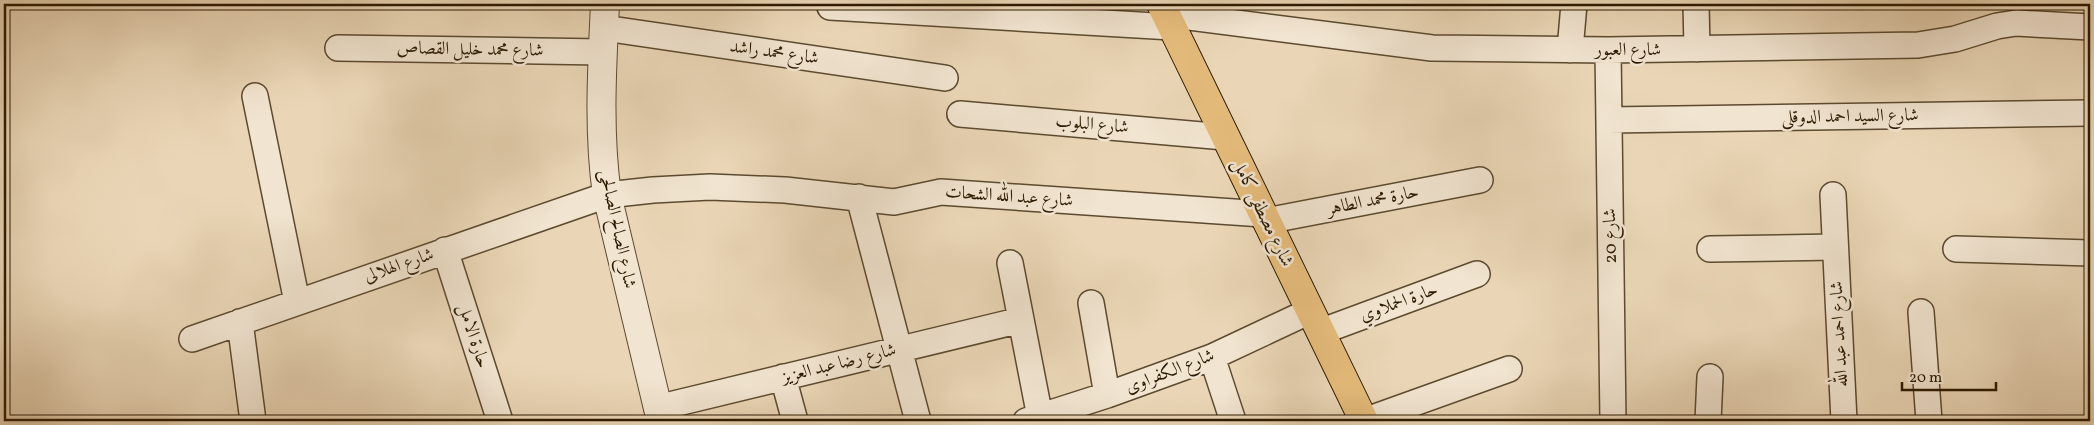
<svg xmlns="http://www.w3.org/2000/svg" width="2094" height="425" viewBox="0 0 2094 425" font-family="Vollkorn,Amiri,serif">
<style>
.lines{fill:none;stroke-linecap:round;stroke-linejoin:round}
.minor-casing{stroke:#5c4a2f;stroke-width:28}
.tertiary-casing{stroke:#5c4a2f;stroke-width:30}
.primary-casing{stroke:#2c1b02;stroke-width:30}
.minor{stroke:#f1e4d0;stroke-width:25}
.tertiary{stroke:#f1e4d0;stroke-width:28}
.primary{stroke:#e5bb7b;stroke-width:28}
.labels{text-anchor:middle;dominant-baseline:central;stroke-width:5;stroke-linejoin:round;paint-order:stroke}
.street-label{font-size:18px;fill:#2c1b02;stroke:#f1e4d0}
</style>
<rect width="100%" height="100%" fill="#ead6b6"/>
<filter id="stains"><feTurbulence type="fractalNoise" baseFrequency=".004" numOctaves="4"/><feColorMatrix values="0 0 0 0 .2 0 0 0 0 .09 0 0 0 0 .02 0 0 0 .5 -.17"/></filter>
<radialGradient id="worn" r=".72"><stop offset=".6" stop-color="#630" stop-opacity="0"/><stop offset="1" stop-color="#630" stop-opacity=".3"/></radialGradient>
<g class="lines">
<g class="minor-casing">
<path id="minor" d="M1696,4L1697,49
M830,7L1172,27
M1166,14L1432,48L1608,50L1918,45L1955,39L1997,26L2016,23L2090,27
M604,28L945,78
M338,48L603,52
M1570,50L1574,4
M1608,50L1613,421
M255,96L297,302
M960,114L1225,137
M1609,120L2090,113
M1833,195L1844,421
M859,197L918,421
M1266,221L1480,180
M1710,249L1835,247
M1956,249L2090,253
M445,250L500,421
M1010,263L1040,417
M1091,303L1107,395
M1921,312L1929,421
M240,322L253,421
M1320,332L1477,274
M192,339L607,195L653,190L710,187L785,190L894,202L941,192L1263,214
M1212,357L1233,421
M783,377L795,421
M657,408L1021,320
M1026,421L1107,395L1212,357L1310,311
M1364,421L1509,369
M1708,421L1710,377"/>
</g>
<g class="tertiary-casing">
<path id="tertiary" d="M605,4C602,68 598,131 607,195L661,421"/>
</g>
<g class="primary-casing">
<path id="primary" d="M1161,4L1364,421"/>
</g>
<use href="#minor" class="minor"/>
<use href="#tertiary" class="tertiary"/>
<use href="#primary" class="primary"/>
</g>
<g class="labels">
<g class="street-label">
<text transform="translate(470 50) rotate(1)">شارع محمد خليل القصاص</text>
<text x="1628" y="50">شارع العبور</text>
<text transform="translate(774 53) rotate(8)">شارع محمد راشد</text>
<text transform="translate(1850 117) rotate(-1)">شارع السيد احمد الدوقلى</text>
<text transform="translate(1092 125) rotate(5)">شارع البلوب</text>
<text transform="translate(1009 197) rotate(4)">شارع عبد الله الشحات</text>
<text transform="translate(1373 201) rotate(-11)">حارة محمد الطاهر</text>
<text transform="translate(1262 213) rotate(64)">شارع مصطفى كامل</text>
<text transform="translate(617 229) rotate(78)">شارع الصالح الصالحى</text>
<text transform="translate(1611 236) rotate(-91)">شارع 20</text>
<text transform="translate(399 266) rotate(-19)">شارع الهلالى</text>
<text transform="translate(1399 303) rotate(-20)">حارة الحملاوي</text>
<text transform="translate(1840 334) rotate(-93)">شارع احمد عبد الله</text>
<text transform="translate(473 336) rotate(72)">حارة الامل</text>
<text transform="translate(839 364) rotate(-14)">شارع رضا عبد العزيز</text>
<text transform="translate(1170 372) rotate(-21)">شارع الكفراوى</text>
</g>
</g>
<rect width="2094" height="425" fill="none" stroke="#ead6b6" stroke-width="20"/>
<rect x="5" y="5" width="2084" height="415" fill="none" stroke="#2c1b02" stroke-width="2.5"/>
<rect x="10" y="10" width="2074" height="405" fill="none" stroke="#2c1b02"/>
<path d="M1902 382v8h94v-8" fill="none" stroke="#2c1b02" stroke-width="2.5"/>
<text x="1909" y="382" font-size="15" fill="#2c1b02" stroke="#f1e4d0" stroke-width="4" paint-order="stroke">20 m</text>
<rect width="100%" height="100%" filter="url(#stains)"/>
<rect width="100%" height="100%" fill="url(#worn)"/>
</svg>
